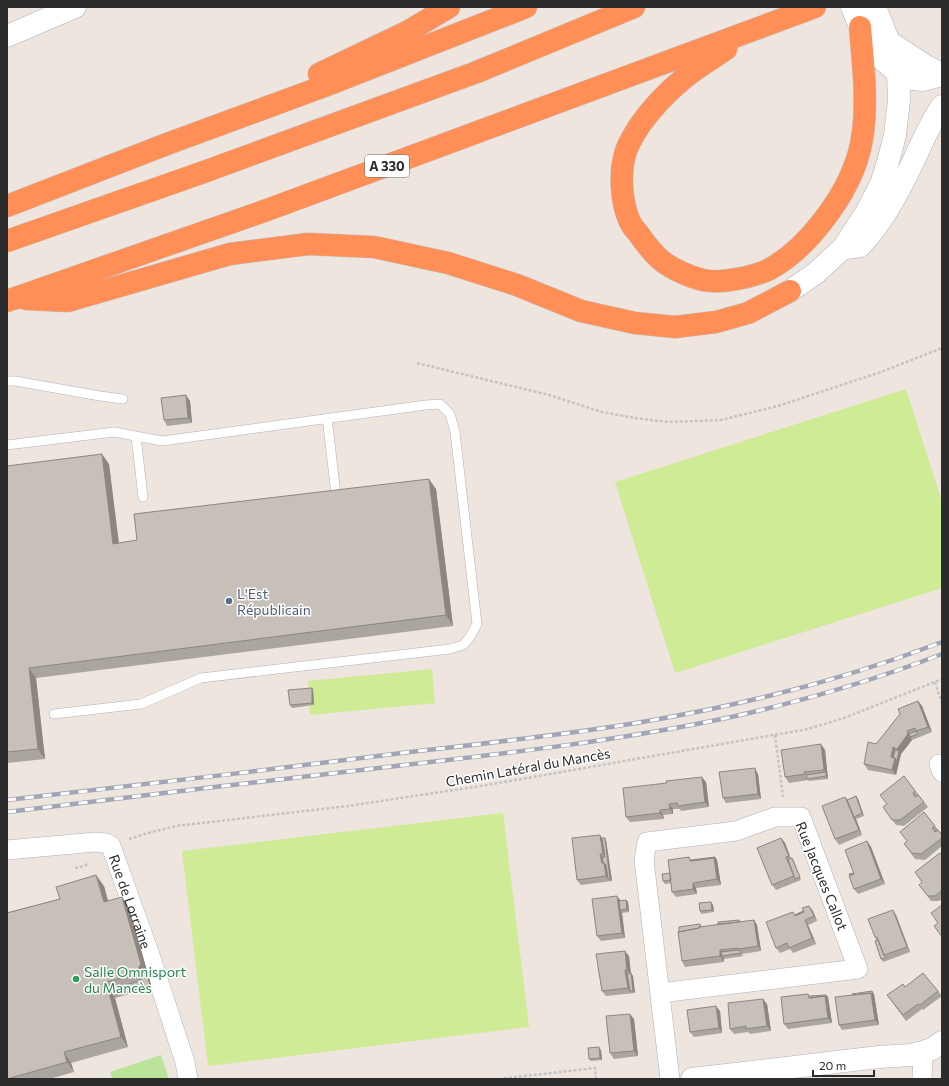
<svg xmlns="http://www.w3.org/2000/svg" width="949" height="1086" viewBox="0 0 949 1086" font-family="Commissioner,sans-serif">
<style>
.green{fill:#bbe49a}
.pitch{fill:#d0eb96}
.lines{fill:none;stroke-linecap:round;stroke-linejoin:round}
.lane-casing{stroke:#aeb2bc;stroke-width:10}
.street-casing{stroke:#aeb2bc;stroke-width:20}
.secondary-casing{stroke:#aeb2bc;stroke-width:23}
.highway-casing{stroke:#c4c4c4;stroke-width:23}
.path{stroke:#c4c4c4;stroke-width:2.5;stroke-dasharray:3 2;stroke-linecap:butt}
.lane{stroke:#fff;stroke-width:9}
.street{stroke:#fff;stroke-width:19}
.secondary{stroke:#fff;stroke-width:22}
.highway{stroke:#ff8e57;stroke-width:22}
.rail-casing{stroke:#a0a6b6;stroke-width:4.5}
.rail{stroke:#fff;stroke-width:3;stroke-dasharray:9;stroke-linecap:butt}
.wall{fill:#aaa59f}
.shaded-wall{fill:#8b8682}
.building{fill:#c6c0b9;stroke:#8b8682}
.service-dot{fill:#5c6f8a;stroke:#fff;stroke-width:1.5}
.leisure-dot{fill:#2e9e5b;stroke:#fff;stroke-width:1.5}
.labels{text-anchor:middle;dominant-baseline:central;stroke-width:3;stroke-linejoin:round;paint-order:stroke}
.shield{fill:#fff;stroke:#6b6b6b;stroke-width:1}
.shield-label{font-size:13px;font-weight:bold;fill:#2c2c2c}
.service-label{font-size:14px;fill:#4e5e75;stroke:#fff;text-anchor:start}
.street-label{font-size:14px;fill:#2c2c2c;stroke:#fff}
.leisure-label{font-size:14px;fill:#27864d;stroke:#fff;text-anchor:start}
</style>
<rect width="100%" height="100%" fill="#ede5de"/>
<path class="green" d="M161,1055L169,1079H113L110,1072Z"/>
<path class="pitch" d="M906,389L942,502V588L675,673L615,482Z
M432,669L435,703L310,715L308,681Z
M503,813L529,1027L208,1066L182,851Z"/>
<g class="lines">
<g class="lane-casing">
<path id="lane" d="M7,381H15L100,396L123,399
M327,418L336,494
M136,436L143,497
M7,445L114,432L162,441L426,405L440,404L450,414L455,432L477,624L470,637L463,645L450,649L201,678L141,704L54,714"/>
</g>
<g class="street-casing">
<g id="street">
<path d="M939,764L942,772"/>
<path id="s1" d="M7,850L96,842L106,843L111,846L150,955L185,1062L188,1079"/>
<path d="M660,993L858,969L801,817H775L736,831L647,842L644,860L670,1079"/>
<path d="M922,1079L923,1052"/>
</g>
</g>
<g class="secondary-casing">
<path id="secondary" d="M852,7L860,27L884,61L898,73L912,79L924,80L942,75
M7,36L75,7
M889,42L926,66L942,74
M846,248L860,246C878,227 892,204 904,180C917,156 926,129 942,106
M790,291L816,273L843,248L866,213L881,184L888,162L895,135L899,100L898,73L889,42L875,7
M692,1079L879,1057L911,1055L923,1052L932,1049L942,1042"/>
</g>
<g class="highway-casing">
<path id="highway" d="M726,49C712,59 696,68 683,79C666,93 652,108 640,125C635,133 629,142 626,151C619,172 621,203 630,222C632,226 635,230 638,233C645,243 652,253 662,261C672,269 690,277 703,280C721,284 752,277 768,270C789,259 808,240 822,222C841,198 857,169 862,139C868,101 863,65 860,27
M319,74L407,32L449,7
M7,206L167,144L330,84L526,7
M7,241L201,173L477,72L634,7
M27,299L68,301L230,254L308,244L374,247L448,263L517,285L581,311L635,323L675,327L716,322L748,313L790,291
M7,301L267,210L815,7"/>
</g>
<path class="path" d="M417,363L549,395L602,412L635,418L668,422L721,420L778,406L881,372L942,348
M935,682L942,703
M775,735L783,797
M129,839L148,833L176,826L348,806L487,785L808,729L844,718L942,679
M75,868L84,866L89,863
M499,1079L595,1068L596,1079"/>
<use href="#lane" class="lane"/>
<use href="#street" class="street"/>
<use href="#secondary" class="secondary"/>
<use href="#highway" class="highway"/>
<g class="rail-casing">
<path id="rail" d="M7,800C141,785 276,769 410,752C488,743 565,735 642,722C744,705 846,679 942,642
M7,812C137,796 266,781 396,766C510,753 624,740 736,716C806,700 875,680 942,654"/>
</g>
<use href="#rail" class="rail"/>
</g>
<path class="wall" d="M190,401L192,423L167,426L164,420Z
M109,464L119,543L137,540L436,489L453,626L36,678L45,759L7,763V466Z
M312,688L313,690L314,705L292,708L290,705Z
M918,701L922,706L932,732L912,740L901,754L896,775L868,770L864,764L876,744Z
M825,750L828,779L809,781L808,780L789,783L785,777Z
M758,774L761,799L726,803L723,798Z
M904,776L928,807L904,826L896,825L883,807L887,804Z
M706,782L709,807L681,811L680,809H673V814L663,815L664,819L630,822L626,817Z
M856,796L858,799L864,816L856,819L862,835L839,845L835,839L845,797L847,800Z
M924,812L942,835V846L925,860L915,859L904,844L907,841Z
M600,835L602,838H605L606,840L612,881L581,885L577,880Z
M781,838L785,843L791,859L792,858L794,861L801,880L776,890L772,885Z
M867,841L871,847L885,884L858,894L854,889L853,873Z
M942,856V899L939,901H931L919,885L922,882L915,872Z
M689,857L691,860L715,857L717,860L721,885L696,888L697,894L676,897L672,892L671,883L665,884L663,881L670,873Z
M104,886L108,901L122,897L129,908L152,988L115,998L128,1047L71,1063L74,1072L49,1079H7L9,912L60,899Z
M620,900H626L628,902L629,912L622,913L625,938L601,941L597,936Z
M711,902L713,905L714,912L701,914L700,911Z
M813,911L817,921L808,925L816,944L793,953L790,949L780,953L776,948Z
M896,915L910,952L883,962L881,959L876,940L875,937Z
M739,920L741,922L754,920L757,925L761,951L742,954L743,956L724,959V962L685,967L682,961L700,924L702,927L718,924Z
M629,956L631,973L633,976L635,993L606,996L602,991Z
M905,987L938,991L942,996L923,1010L922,1009L906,1021L887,995Z
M808,994L810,996L826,995L828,997L832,1023L788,1029L784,1024Z
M874,994L879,1025L842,1030L839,1025Z
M767,1004L771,1031L750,1034L748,1032L734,1034L730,1029Z
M720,1011L722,1033L694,1037L690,1032Z
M634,1019L638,1056L614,1059L610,1053Z
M601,1050L602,1060L591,1061L589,1059Z"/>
<path class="shaded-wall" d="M186,395L190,401L192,423L188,418Z
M102,454L109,464L120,554L113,544Z
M429,479L436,489L453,626L446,615Z
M29,668L36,678L45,759L38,749Z
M312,688L313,690L314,705L312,703Z
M918,701L922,706L932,732L928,727Z
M907,731L911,736L910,737L912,740L901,754L896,775L892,770L891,757L893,747L897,752L899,751L897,749Z
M821,744L825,750L828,779L826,776V772L824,770Z
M755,768L758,774L761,799L758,794Z
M702,777L706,782L709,807L705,802Z
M856,796L858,799L864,816L862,813Z
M845,797L849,802L854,817L856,819L862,835L859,830Z
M669,804L673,809V814L670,809Z
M660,810L663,815L664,819L660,813Z
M600,835L604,841L606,859L603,854Z
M605,838L606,840L612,881L610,879Z
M781,838L785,843L792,862L789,856Z
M867,841L871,847L885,884L881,879Z
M600,854L604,860L608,868V879L610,882L606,876L602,863Z
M715,857L717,860L721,885L717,879L714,858Z
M96,875L104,886L111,912L104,902Z
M693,883L696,888L697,894L693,889Z
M617,896L621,901L620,910L622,913L625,938L622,933Z
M122,897L129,908L152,988L150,985L142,984L135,974Z
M626,900L628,902L629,912L627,909Z
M711,902L713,905L714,912L712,910Z
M809,906L813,911L817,921L814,916Z
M893,910L896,915L910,952L907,947Z
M754,920L757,925L761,951L758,946Z
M805,920L808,925L816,944L812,938Z
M720,950L723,955L722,956L724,959V962L720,956Z
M625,951L629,956L631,976L627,970Z
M625,970L629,976L630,991L631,994L628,988Z
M631,973L633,976L635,993L633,991Z
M106,982L113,992V995L115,998L128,1047L121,1037Z
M872,991L874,994L879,1025L875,1020L871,993Z
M826,995L828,997L832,1023L828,1018L825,996Z
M763,999L767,1004L771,1031L767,1026Z
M716,1006L720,1011L722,1033L719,1028Z
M630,1014L634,1019L638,1056L634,1051Z
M599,1047L601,1050L602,1060L600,1058Z
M64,1052L71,1063L74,1072L67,1062Z"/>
<path class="building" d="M186,395L188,418L164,420L161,398Z
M102,454L113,544L137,540L134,514L429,479L446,615L29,668L38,749L7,752V466Z
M312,688V703L290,705L288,690Z
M918,701L928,727L916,731L915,728L907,731L908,734L897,749L893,747L891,757L895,758L892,770L864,764L868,742L876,744L900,714L898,709Z
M916,731L918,734L910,737L909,734L917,731Z
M821,744L824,770L804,772L805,774L785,777L781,750Z
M895,750L899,751L897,761L895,758H893Z
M755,768L758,794L723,798L719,772Z
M826,772V776L807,779L806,775Z
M904,776L915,791L913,793L915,797L918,795L924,802L900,820H892L883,807L887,804L880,795Z
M702,777L705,802L678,806L677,803L669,804L670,809L660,810V813L626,817L623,788L667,783L666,781Z
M856,796L862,813L854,817L847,800Z
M845,797L859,830L835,839L822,806Z
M924,812L935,826L932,828L936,832L938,830L942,835V838L921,854L912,853L904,844L907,841L900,832Z
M937,829L938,830L936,832L934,831Z
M600,835L603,854H600L602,863H604L606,876L577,880L572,838Z
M602,838H605L610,879H608L606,865L604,863H603L602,857H605Z
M781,838L789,856L786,857L794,876L772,885L757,848Z
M867,841L881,879L854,889L849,876L854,874L845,850Z
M940,853L942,856V890L935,896H928L919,885L922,882L915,872Z
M689,857L690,861L714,858L717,879L693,883V889L672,892L668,860Z
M715,857V861L714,858L691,861V860Z
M792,858L800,877L795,879L788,860Z
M670,873L671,880L663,881L662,874Z
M853,873L854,874L850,875L849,874Z
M96,875L104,902L122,897L141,964L135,974L106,982L121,1037L64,1052L67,1062L7,1079V913L60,899L56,887Z
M617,896L622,933L597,936L592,899Z
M626,900L627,909L620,910L619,901Z
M711,902L712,910L700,911L699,903Z
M942,905V937L934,926L938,923L931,913Z
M809,906L814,916L805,920L812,938L789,948L787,943L776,948L766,922L793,912L795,916L804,912L802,908Z
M893,910L907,947L884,955L877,937H875L868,919Z
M803,911L804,912L795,915Z
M739,920V922L718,924V922Z
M754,920L758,946L739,949L738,948L720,950V956L682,961L678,932L699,928V927Z
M700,924V927H699V928L679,932V927Z
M878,940L884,955L886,958L881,959L875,941Z
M740,950L741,953L722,956L721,952Z
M625,951L627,970H625L628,988L602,991L596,954Z
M146,971L150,985L113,995L111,989L140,981Z
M627,973H631L633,991H630Z
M923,973L938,991L920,1005L918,1004L903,1015L887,995L903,984L905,987Z
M872,991L873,995L871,993L853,995L852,994Z
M871,993L875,1020L839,1025L835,997Z
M808,994L809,998L825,996L828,1018L784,1024L781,997Z
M826,995L827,999L825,996L811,998L810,996Z
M763,999L767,1026L746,1029V1026L730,1029L728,1003Z
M716,1006L719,1028L690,1032L687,1010Z
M630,1014L634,1051L610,1053L606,1016Z
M599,1047L600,1058L589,1059L588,1048Z"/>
<circle class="service-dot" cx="229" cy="601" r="4"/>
<circle class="leisure-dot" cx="76" cy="979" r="4"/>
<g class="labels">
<rect class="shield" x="365" y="155" width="44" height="22" rx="3"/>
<g class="shield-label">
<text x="387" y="166">A 330</text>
</g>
<g class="service-label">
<text x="237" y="593">L'Est<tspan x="237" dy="16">Républicain</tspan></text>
</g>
<g class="street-label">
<text transform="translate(528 767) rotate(-10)">Chemin Latéral du Mancès</text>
<text transform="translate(822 876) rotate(68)">Rue Jacques Callot</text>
<text stroke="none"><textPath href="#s1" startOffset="164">Rue de Lorraine</textPath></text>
</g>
<g class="leisure-label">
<text x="84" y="971">Salle Omnisport<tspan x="84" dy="16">du Mancès</tspan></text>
</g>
</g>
<rect width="949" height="1086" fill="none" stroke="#2c2c2c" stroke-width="16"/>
<path d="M813 1070v6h61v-6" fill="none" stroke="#2c2c2c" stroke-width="2"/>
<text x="819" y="1070" font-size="12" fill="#2c2c2c" stroke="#ffffff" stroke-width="3" paint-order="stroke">20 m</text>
</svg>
